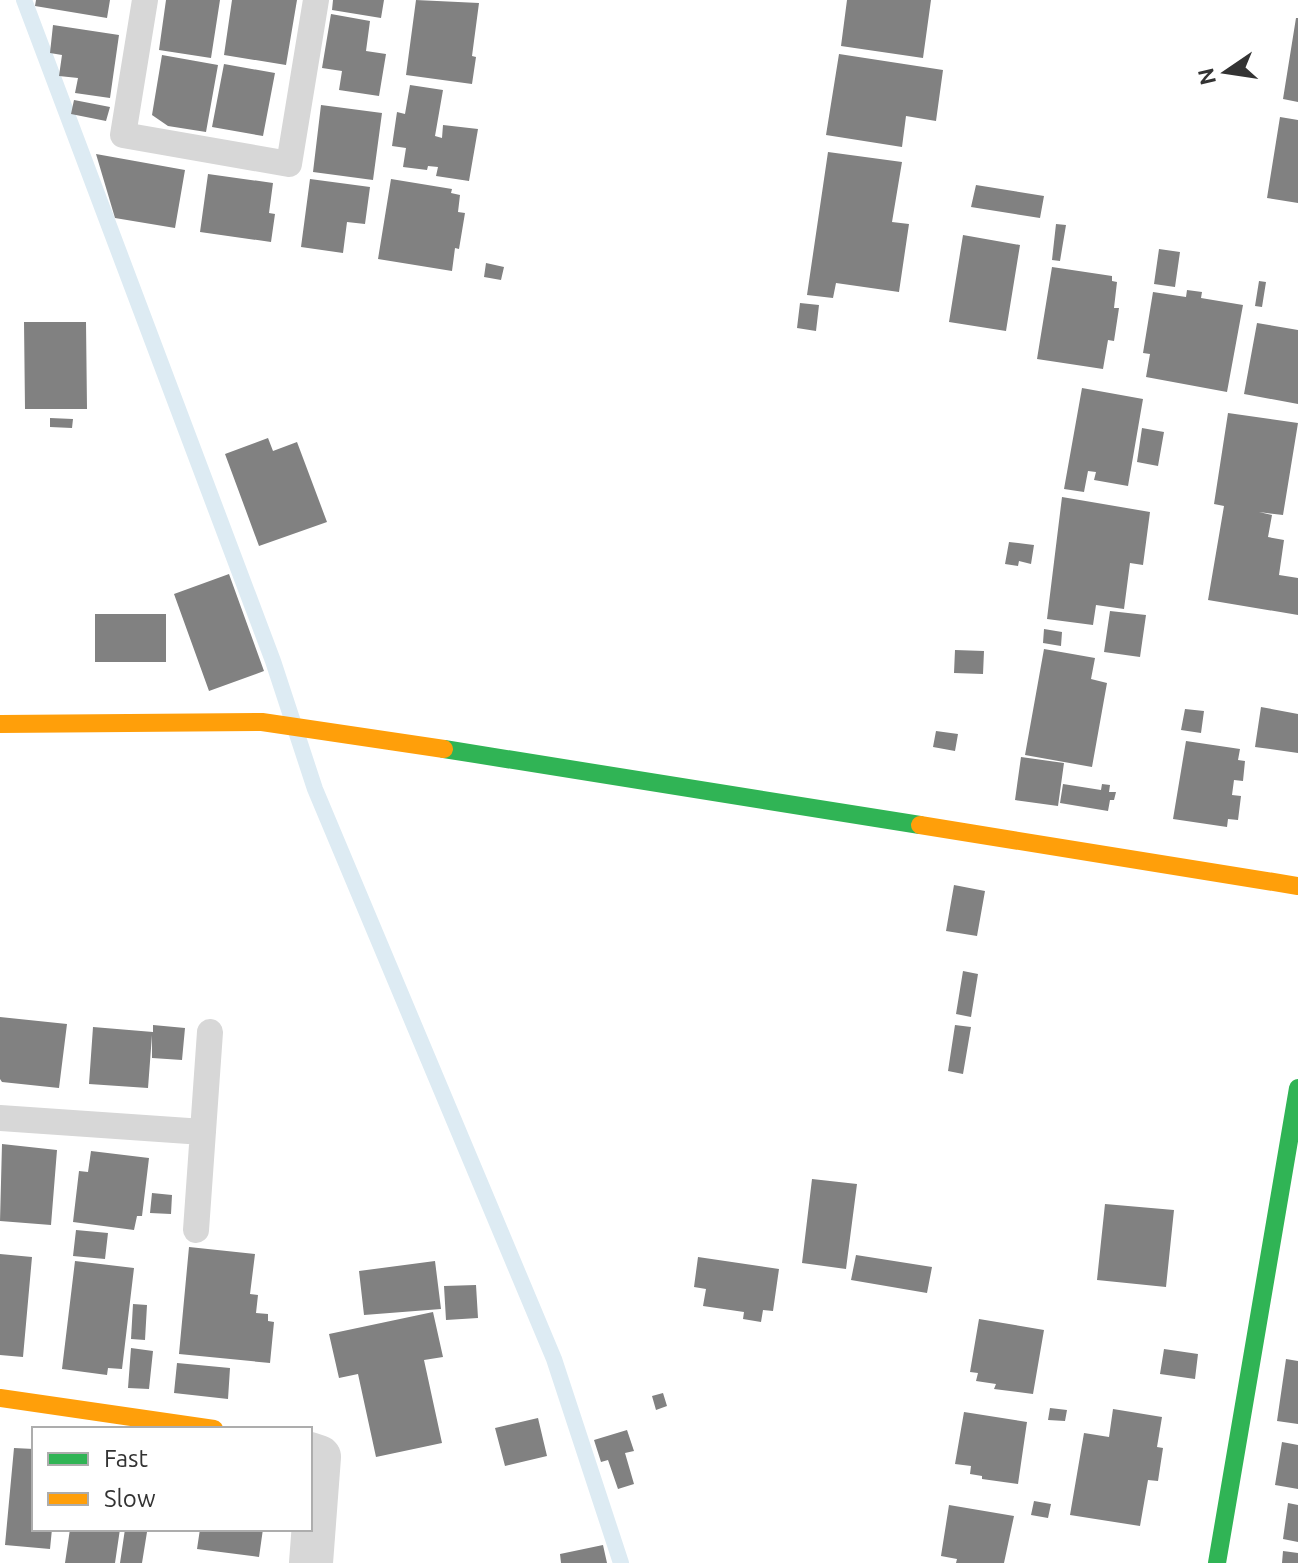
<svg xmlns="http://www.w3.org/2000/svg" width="1298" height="1563" viewBox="0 0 1298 1563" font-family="Ubuntu,sans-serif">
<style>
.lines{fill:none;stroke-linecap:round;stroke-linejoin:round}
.stream{stroke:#ddebf3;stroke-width:16}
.building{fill:#818181}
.lane{stroke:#d7d7d7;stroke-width:26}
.street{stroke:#d7d7d7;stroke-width:44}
.fast{stroke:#30b455;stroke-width:18}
.slow{stroke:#ff9f0a;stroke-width:18}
</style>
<rect width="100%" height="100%" fill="#fff"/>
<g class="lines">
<path class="stream" d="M24,0L273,661L315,789L554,1359L621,1563"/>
</g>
<path class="building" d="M36,0H110L107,18L35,6Z
M166,0H220L211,58L159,50Z
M232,0H297L286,65L224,55Z
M333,0H384L381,18L332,10Z
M416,0L479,3L472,56L476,57L472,84L406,75Z
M847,0H931L923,58L841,46Z
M331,14L370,21L366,51L386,54L379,96L339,90L342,71L322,68Z
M1296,18H1298V102L1283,99Z
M53,25L119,35L110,98L75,93L78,78L59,76L62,55L50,53Z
M839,54L943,70L936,121L906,116L902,147L826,135Z
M162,55L218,65L206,132L168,126L152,115Z
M224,64L275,73L263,136L212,127Z
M410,85L443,90L435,136L442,138L443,125L478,129L469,181L436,176L438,167L428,166L427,170L403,167L406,148L392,146L397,112L405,114Z
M74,100L110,107L106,121L71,114Z
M321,105L382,113L373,180L313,172Z
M1280,117L1298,120V203L1267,198Z
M828,152L902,162L892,222L909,224L899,292L836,283L833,298L807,295Z
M96,154L185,170L175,228L115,218Z
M208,174L273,183L269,213L275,214L271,242L200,232Z
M310,179L370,187L365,224L347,222L343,253L301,247Z
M391,179L452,189L451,193L460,195L458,212L465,213L459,249L455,248L452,271L378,259Z
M976,185L1044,196L1040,218L971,207Z
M1056,224L1066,225L1060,261L1052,260Z
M963,235L1020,245L1006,331L949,322Z
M1159,249L1180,252L1175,287L1154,284Z
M486,263L504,267L501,280L484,277Z
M1052,267L1112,276V281L1117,282L1114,308H1119L1114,341L1108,340L1103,369L1037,359Z
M1259,281L1266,282L1262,307L1255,306Z
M1187,290L1202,292L1201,298L1243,305L1227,392L1146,377L1150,354L1143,353L1153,292L1186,297Z
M800,303L819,305L816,331L797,328Z
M24,322H86L87,409H25Z
M1257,323L1298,330V404L1244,394Z
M1082,388L1143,399L1128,486L1094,480L1096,472L1088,471L1084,492L1064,489Z
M1228,413L1298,423L1283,515L1259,512L1272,515L1268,537L1284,540L1279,575L1298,578V615L1208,600L1224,506L1214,504Z
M50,418L73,419L72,428L50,427Z
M1142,428L1164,432L1158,466L1137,462Z
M268,438L273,451L297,442L327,522L259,546L225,454Z
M1062,497L1150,512L1143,565L1130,563L1124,609L1096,605L1093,625L1047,619Z
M1009,542L1034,545L1031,564L1019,561L1018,566L1005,564Z
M229,574L264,671L209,691L174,594Z
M1110,611L1146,615L1140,657L1104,652Z
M95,614H166V662H95Z
M1044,629L1062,632L1061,646L1043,643Z
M1044,649L1095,658L1091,679L1107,683L1092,767L1025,755Z
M955,650L984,651L983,674L954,673Z
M1261,707L1298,714V753L1255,747Z
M1185,709L1204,711L1201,733L1181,730Z
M936,731L958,734L955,751L933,747Z
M1186,741L1240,749L1238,760L1245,761L1243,781L1234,780L1232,795L1241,796L1238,820L1228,819L1227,827L1173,819Z
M1021,757L1064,763L1058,806L1015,800Z
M1063,784L1101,790L1102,784L1110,785L1109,792H1116L1114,800H1110L1108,811L1060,803Z
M954,885L985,891L977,936L946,931Z
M963,971L978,974L971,1017L956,1014Z
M0,1017L67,1024L59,1088L2,1082L0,1079Z
M153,1025L185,1028L182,1060L152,1058V1035L148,1088L89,1084L93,1027L153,1032Z
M955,1025L971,1027L963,1074L948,1071Z
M2,1144L57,1150L51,1225L0,1221Z
M91,1151L149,1158L142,1216H137L134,1230L73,1222L79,1171L88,1172Z
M812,1179L857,1184L846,1269L802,1263Z
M152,1193L172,1195L171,1214L150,1213Z
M1105,1204L1174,1210L1166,1287L1097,1280Z
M76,1230L108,1233L105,1259L73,1256Z
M189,1247L255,1254L250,1294L258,1295L256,1313L268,1314V1321L274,1322L270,1363L179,1354Z
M0,1254L32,1257L23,1357L0,1355Z
M856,1255L932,1267L927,1293L851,1280Z
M698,1257L779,1269L773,1311L763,1310L761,1322L743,1319L744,1312L703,1306L706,1289L694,1287Z
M75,1261L134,1268L122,1369L108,1368L107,1375L62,1369Z
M435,1261L441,1309L364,1315L359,1271Z
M476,1285L478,1318L446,1320L444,1286Z
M133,1304L147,1305L145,1340L131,1339Z
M433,1312L443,1357L424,1360L442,1443L376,1457L358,1374L339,1378L329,1334Z
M979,1319L1044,1330L1033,1394L994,1389L996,1384L976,1381L978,1373L970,1372Z
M131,1348L153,1351L149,1389L128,1388Z
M1164,1349L1198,1354L1195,1379L1160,1374Z
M1286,1359L1298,1361V1424L1277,1421Z
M177,1363L230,1368L228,1399L174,1393Z
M663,1393L667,1406L656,1410L652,1396Z
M1050,1408L1067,1410L1065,1421L1048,1420Z
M1113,1409L1162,1417L1157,1447L1163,1448L1158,1481L1148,1480L1140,1526L1070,1515L1084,1433L1109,1437Z
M964,1412L1027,1422L1018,1484L982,1479V1476L970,1474L971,1466L955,1464Z
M538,1418L547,1456L505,1466L495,1428Z
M627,1430L634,1451L625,1453L634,1484L618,1489L608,1460L601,1462L594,1440Z
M1282,1442L1298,1445V1489L1275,1485Z
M14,1448L34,1449V1529H52L50,1549L5,1545Z
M1034,1501L1051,1504L1048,1518L1031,1515Z
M1288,1503L1298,1505V1542L1283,1539Z
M949,1505L1014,1516L1004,1563H956L957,1559L941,1556Z
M70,1529H120L115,1563H65Z
M125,1529L147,1532L142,1563H120Z
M200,1529H263L259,1557L197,1549Z
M603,1545L607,1563H561L560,1554Z
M1283,1551L1298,1553V1563H1282Z"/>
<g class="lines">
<path class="lane" d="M145,0L123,135L289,164L316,0
M0,1118L203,1132
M196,1230L210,1032"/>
<path class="street" d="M310,1454L319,1457L311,1563"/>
<path class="fast" d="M444,749L920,825
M1217,1563L1298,1088"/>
<path class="slow" d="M0,724L262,722L444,749
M920,825L1298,886
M0,1398L214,1429"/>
</g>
<rect x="32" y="1427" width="280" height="104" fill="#ffffff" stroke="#adadad" stroke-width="2"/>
<rect x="48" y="1453" width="40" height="12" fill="#30b455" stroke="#adadad" stroke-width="2"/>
<text x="104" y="1467" font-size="24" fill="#333333">Fast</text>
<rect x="48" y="1493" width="40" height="12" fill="#ff9f0a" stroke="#adadad" stroke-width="2"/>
<text x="104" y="1507" font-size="24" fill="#333333">Slow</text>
<g transform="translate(1226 72) rotate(257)" stroke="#ffffff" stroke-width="6" paint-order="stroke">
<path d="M0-6L14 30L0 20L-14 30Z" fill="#333333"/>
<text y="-12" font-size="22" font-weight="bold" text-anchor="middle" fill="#333333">N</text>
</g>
</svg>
